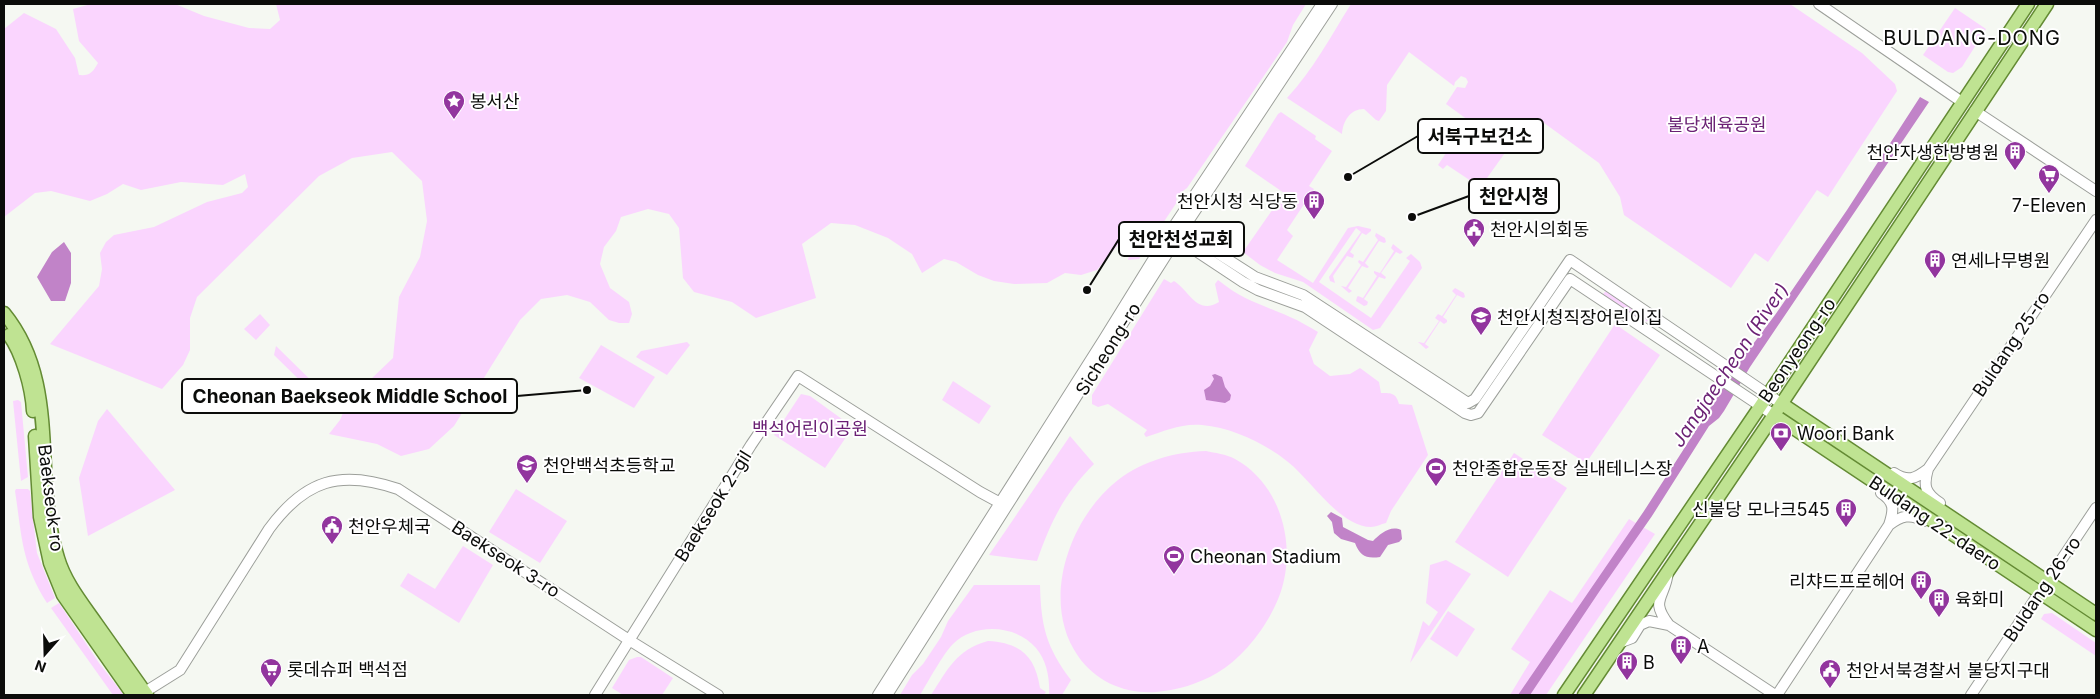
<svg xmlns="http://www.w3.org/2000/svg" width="2100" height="699" viewBox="0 0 2100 699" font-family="Inter,'Noto Sans KR',sans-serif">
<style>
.green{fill:#fad5fe}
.water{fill:#c183c8}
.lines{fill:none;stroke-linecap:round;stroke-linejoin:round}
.minor-casing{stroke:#9c9f9a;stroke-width:12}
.major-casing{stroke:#648b34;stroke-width:15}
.minor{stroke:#fff;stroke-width:10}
.major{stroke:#bfe392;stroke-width:12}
.labels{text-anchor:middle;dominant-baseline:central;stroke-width:4;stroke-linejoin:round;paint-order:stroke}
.poi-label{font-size:18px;fill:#0b0c0a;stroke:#fff;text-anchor:start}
.park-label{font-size:18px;fill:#6a2074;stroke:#fff}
.street-label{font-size:18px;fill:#0b0c0a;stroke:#fff}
.water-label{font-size:19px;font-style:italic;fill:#6a1f73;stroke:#fff}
.quarter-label{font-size:20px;letter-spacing:1px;fill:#0b0c0a;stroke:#fff}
.leader{fill:none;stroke:#0b0c0a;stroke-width:2}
.callout-dot{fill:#0b0c0a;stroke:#fff;stroke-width:2}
.callout{fill:#fff;stroke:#0b0c0a;stroke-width:2}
.callout-label{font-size:19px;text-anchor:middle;font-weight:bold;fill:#0b0c0a}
</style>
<rect width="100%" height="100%" fill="#f5f8f2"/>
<path class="green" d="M91,4H175L204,16L249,28L270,29L280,20L276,4H1306L1293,25L1287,42L1187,188L1176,196L1177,202L1139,259L1128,260L1132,243L1123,239L1097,270L1081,275L1065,273L1047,283L1014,284L994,281L978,275L956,262L944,259L922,273L912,254L888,238L855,225L831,223L802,244L816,298L756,318L732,302L694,292L683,278L679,228L669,214L648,209L621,217L616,231L604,247L600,264L610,288L629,302L632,314L629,323H619L609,320L590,302L567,295L541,299L520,320L454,426L429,449L401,456L377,444L329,434L340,420L348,401L393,358L399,297L420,257L427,221L422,181L392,152L352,158L319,176L197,297L190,318V350L183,365L162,389L50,344L99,286L102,269L100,253L106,242L114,235L154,227L207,202L242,193L248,187L245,174L223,185L181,182L141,190L123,184L107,194L90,201L51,191L35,193L4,217V29L24,13L56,29L75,58L79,75C90,76 93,72 98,63L79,41L73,9Z
M1351,4H1790L1862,53L1895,84L1897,91L1828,197L1817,190L1768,262L1755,253L1731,288L1624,215L1620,197L1599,163L1540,120L1532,119L1527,122L1477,192L1468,186L1471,181L1447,165L1443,169L1438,165L1468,120L1446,104L1457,87L1465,88L1468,82L1466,78L1461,76L1455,82L1454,86L1409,52L1387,85L1386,111L1379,121L1376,120L1364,109C1350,109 1343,121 1342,134L1287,98C1313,70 1331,36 1351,4Z
M1955,8L1986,29L1962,67L1953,73L1948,72L1923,55Z
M1281,112L1316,136L1315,139L1332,151L1309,186L1314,189L1287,230L1293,236L1277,260L1313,283L1348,228L1358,226L1371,229V231L1366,235L1362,233L1350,252L1354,255L1353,258L1347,256L1333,276L1335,283L1330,281L1329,277L1361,232L1356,228L1319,282L1371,318L1410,261L1406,258L1411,254L1420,262L1422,268L1380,328L1373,330L1303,282L1275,273L1260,265L1243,252L1284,193L1245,166L1278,114Z
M1376,233L1385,238L1386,242L1384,243L1379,241L1365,263L1369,267L1367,268L1362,266L1348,288L1352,291L1349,293L1341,286L1346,287L1361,265L1358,262L1359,260L1363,262L1378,240L1375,236Z
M1393,244L1403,252L1400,254L1396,252L1381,273L1386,277L1385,279L1379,277L1364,299L1368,302L1367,305L1364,306L1356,301L1357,297L1358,296L1363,298L1377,276L1374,273V271L1380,273L1394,251L1391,248Z
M1164,279L1171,283L1174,281C1189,290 1197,316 1219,302L1215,284L1218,280C1244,301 1261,304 1290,317C1300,321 1309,327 1318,332L1309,350L1314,364L1330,376L1350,374L1360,368L1379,382L1381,393C1392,393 1396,393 1399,404L1412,405L1428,455L1391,511L1386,523C1381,524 1376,527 1371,527C1340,527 1311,480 1288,462C1264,443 1233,428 1202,425C1182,423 1164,431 1146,437L1144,434L1147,430L1108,404L1098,407L1092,404V395Z
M1455,288L1464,293L1465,297L1463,298L1457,295L1443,317L1447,320V322L1444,324L1440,321L1425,344L1429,347L1426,349L1418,342L1424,343L1439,321L1435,318L1438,314L1442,316L1456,295L1452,291Z
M1606,291L1650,320L1645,322L1602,295Z
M260,314L270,325L256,340L244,329Z
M1615,324L1660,355L1586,463L1542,435Z
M687,342L690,345L667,375L636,357L641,351Z
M601,345L655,377L634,408L579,378Z
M276,346L333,402L329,409L274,355Z
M953,381L991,406L979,424L942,400Z
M801,394L810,396L853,427L825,468L774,435Z
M18,400L21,402L28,477L21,481L13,401Z
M107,409L175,490L88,536L79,478L98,421Z
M1070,436L1094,464C1064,494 1051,521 1037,561L989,555Z
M1206,451C1215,453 1226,454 1235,459C1277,482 1294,535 1284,580C1277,614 1247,656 1217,673C1198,684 1178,690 1156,692C1125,694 1096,682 1078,656C1040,602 1069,518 1118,480C1143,461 1174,452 1206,451Z
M1514,453L1567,488L1508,577L1455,542Z
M16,489H28L30,491L37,553L55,598L47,603C21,562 22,536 15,491Z
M516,489L567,521L540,563L489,532Z
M1629,519L1655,534L1546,695H1510L1530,662L1511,649L1550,590L1572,603Z
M463,546L493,565L459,623L400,586L408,573L435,589Z
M1446,560L1471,574L1410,663L1423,621L1429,626L1438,612L1426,603L1430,565Z
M974,585H1040C1041,626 1046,647 1071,680L1062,695H1049C1050,679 1047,661 1036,648C1017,625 975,622 953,644C943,654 928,682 920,695H900L912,675L923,664L941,637L948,621Z
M59,603L99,663L124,695H113L51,608Z
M1448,611L1475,629L1457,657L1430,639Z
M2052,613L2096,643V656L2041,619L2044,614Z
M988,641C1020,643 1035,655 1040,688L1046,692L1044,695H931C948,669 956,650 988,641Z
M637,657H641L673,678L662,695H623L612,688L629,660Z"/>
<path class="water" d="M1920,97L1929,102L1750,367L1724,411L1719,418L1709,426L1652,516L1601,589L1530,695H1518L1644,511L1741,360L1775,315L1847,210Z
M64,242L71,253V283L65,301H51L37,277L52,252Z
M1215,374L1222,377L1225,387L1231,395L1230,400L1225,403L1206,400L1204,390L1210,386L1214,379L1212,375Z
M1331,512L1342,518L1343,527L1368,540L1373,541C1380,534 1390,525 1401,530L1402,539L1399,542L1388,545L1380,557C1366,559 1360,556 1355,543L1341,539L1334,533L1332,522L1327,516Z"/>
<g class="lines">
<g class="minor-casing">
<path id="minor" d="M1819,4L1962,102
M1975,111L2096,191
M1177,227L1255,277L1303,295L1468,403L1475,399L1570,260L1782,404
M1172,235L1243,282L1258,290L1305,307L1465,413L1471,415L1478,413L1570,279L1774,415
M1894,473C1908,482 1915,479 1928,469
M1940,503C1925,493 1923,486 1928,469L2096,220
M1889,525C1901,516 1910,513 1924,521
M1668,572C1665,599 1649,599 1669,625
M1619,643L1632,638L1640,625L1649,621L1669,625L1775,695
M140,695L180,670L269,529C305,480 340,469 398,489L629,640L718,695
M595,695L751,445L798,376L980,492L1004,505
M878,695L1104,339L1172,229L1322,4
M887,695L1177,238L1332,4
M1777,695L1889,525C1894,510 1895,502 1881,493
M1971,695L2096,508"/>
</g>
<g class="major-casing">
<path id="major" d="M4,313C62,384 32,476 58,558C65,582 82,603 96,623C113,647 130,671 147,695
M9,335C22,353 32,388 33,411
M1782,404L2096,614
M1774,415L2096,630
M35,436L40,517L50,563L63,595L133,695
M1564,695L1768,395L2028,4
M1584,695L1774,415L2047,4"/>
</g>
<use href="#minor" class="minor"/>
<use href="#major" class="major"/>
</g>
<defs>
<g id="sight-pin" transform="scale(1.125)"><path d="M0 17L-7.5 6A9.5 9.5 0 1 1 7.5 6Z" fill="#92359e" stroke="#fff"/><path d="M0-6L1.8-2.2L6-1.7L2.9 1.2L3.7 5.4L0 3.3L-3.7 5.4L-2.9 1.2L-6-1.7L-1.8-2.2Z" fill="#fff"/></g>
<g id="building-pin" transform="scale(1.125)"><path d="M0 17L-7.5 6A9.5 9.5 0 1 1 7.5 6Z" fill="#92359e" stroke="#fff"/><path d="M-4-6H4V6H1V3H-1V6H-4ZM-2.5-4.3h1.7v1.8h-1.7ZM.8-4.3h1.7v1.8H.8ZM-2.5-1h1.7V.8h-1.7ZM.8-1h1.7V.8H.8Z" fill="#fff"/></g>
<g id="supermarket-pin" transform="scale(1.125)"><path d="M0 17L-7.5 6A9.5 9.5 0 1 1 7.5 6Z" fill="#92359e" stroke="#fff"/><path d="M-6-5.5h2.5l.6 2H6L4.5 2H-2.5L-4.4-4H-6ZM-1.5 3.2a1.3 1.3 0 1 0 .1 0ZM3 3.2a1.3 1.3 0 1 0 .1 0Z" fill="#fff"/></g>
<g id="civic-pin" transform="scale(1.125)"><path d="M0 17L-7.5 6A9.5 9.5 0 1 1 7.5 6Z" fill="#92359e" stroke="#fff"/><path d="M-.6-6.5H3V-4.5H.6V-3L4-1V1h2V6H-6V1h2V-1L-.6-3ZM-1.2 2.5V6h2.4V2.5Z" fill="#fff"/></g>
<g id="school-pin" transform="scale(1.125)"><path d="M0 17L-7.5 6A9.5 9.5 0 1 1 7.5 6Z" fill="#92359e" stroke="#fff"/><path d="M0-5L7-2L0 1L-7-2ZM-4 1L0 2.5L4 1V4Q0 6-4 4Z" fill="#fff"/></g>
<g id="bank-pin" transform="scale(1.125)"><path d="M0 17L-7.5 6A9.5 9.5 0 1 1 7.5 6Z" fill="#92359e" stroke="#fff"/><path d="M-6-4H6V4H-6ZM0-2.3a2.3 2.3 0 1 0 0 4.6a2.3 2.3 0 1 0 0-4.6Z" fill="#fff"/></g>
<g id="stadium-pin" transform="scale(1.125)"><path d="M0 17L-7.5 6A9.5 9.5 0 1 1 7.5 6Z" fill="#92359e" stroke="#fff"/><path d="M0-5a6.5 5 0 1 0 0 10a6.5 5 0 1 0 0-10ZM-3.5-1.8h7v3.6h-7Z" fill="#fff"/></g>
</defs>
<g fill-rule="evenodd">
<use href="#sight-pin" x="454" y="101"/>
<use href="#building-pin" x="2015" y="152"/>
<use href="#supermarket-pin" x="2049" y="175"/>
<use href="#building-pin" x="1314" y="201"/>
<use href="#civic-pin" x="1474" y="229"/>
<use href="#building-pin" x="1935" y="260"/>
<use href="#school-pin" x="1481" y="317"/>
<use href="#bank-pin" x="1781" y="433"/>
<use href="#school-pin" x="527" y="465"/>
<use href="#stadium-pin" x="1436" y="468"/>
<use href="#building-pin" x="1846" y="509"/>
<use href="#civic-pin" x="332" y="526"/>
<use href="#stadium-pin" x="1174" y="556"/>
<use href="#building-pin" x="1921" y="581"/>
<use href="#building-pin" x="1939" y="599"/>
<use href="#building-pin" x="1681" y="646"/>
<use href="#building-pin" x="1627" y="662"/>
<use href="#supermarket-pin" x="271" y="669"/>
<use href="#civic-pin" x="1830" y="670"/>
</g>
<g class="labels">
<g class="poi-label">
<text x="470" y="101">봉서산</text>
<text x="1999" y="152" text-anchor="end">천안자생한방병원</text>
<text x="1298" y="201" text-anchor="end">천안시청 식당동</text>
<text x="2049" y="205" text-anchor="middle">7-Eleven</text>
<text x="1490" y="229">천안시의회동</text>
<text x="1951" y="260">연세나무병원</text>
<text x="1497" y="317">천안시청직장어린이집</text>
<text x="1797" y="433">Woori Bank</text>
<text x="543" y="465">천안백석초등학교</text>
<text x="1452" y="468">천안종합운동장 실내테니스장</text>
<text x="1830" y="509" text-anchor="end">신불당 모나크545</text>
<text x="348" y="526">천안우체국</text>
<text x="1190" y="556">Cheonan Stadium</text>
<text x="1905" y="581" text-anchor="end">리챠드프로헤어</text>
<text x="1955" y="599">육화미</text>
<text x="1697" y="646">A</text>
<text x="1643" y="662">B</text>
<text x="287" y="669">롯데슈퍼 백석점</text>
<text x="1846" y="670">천안서북경찰서 불당지구대</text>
</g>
<g class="park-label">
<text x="1717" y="124">불당체육공원</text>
<text x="810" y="428">백석어린이공원</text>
</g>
<g class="street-label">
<text transform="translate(2011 344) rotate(-56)">Buldang 25-ro</text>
<text transform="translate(1108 349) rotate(-58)">Sicheong-ro</text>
<text transform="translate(1797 350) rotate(-56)">Beonyeong-ro</text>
<text transform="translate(51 498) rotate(83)">Baekseok-ro</text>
<text transform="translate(713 506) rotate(-58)">Baekseok 2-gil</text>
<text transform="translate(1935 523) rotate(34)">Buldang 22-daero</text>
<text transform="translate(506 559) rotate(33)">Baekseok 3-ro</text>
<text transform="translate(2042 589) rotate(-56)">Buldang 26-ro</text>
</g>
<g class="water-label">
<text transform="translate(1730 365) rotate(-56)">Jangjaecheon (River)</text>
</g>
<g class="quarter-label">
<text x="1972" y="38">BULDANG-DONG</text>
</g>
</g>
<path class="leader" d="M1348 177L1418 136M1412 217L1469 196M1087 290L1119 239M587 390L517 396"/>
<g class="callout-dot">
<circle cx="1348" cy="177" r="5"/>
<circle cx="1412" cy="217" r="5"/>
<circle cx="1087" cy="290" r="5"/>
<circle cx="587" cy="390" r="5"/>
</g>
<g class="callout">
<rect x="1418" y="119" width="125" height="34" rx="5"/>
<rect x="1469" y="179" width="90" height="34" rx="5"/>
<rect x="1119" y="222" width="125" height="34" rx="5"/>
<rect x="182" y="379" width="335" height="34" rx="5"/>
</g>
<g class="callout-label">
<text x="1480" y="143">서북구보건소</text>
<text x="1514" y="203">천안시청</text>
<text x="1181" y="246">천안천성교회</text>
<text x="350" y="403">Cheonan Baekseok Middle School</text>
</g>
<rect width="2100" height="699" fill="none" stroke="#0b0c0a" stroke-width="10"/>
<g transform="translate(45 654) rotate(200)" stroke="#ffffff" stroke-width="4" paint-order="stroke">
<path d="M0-4L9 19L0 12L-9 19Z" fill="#0b0c0a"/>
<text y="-8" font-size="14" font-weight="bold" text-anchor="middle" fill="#0b0c0a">N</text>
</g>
</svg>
